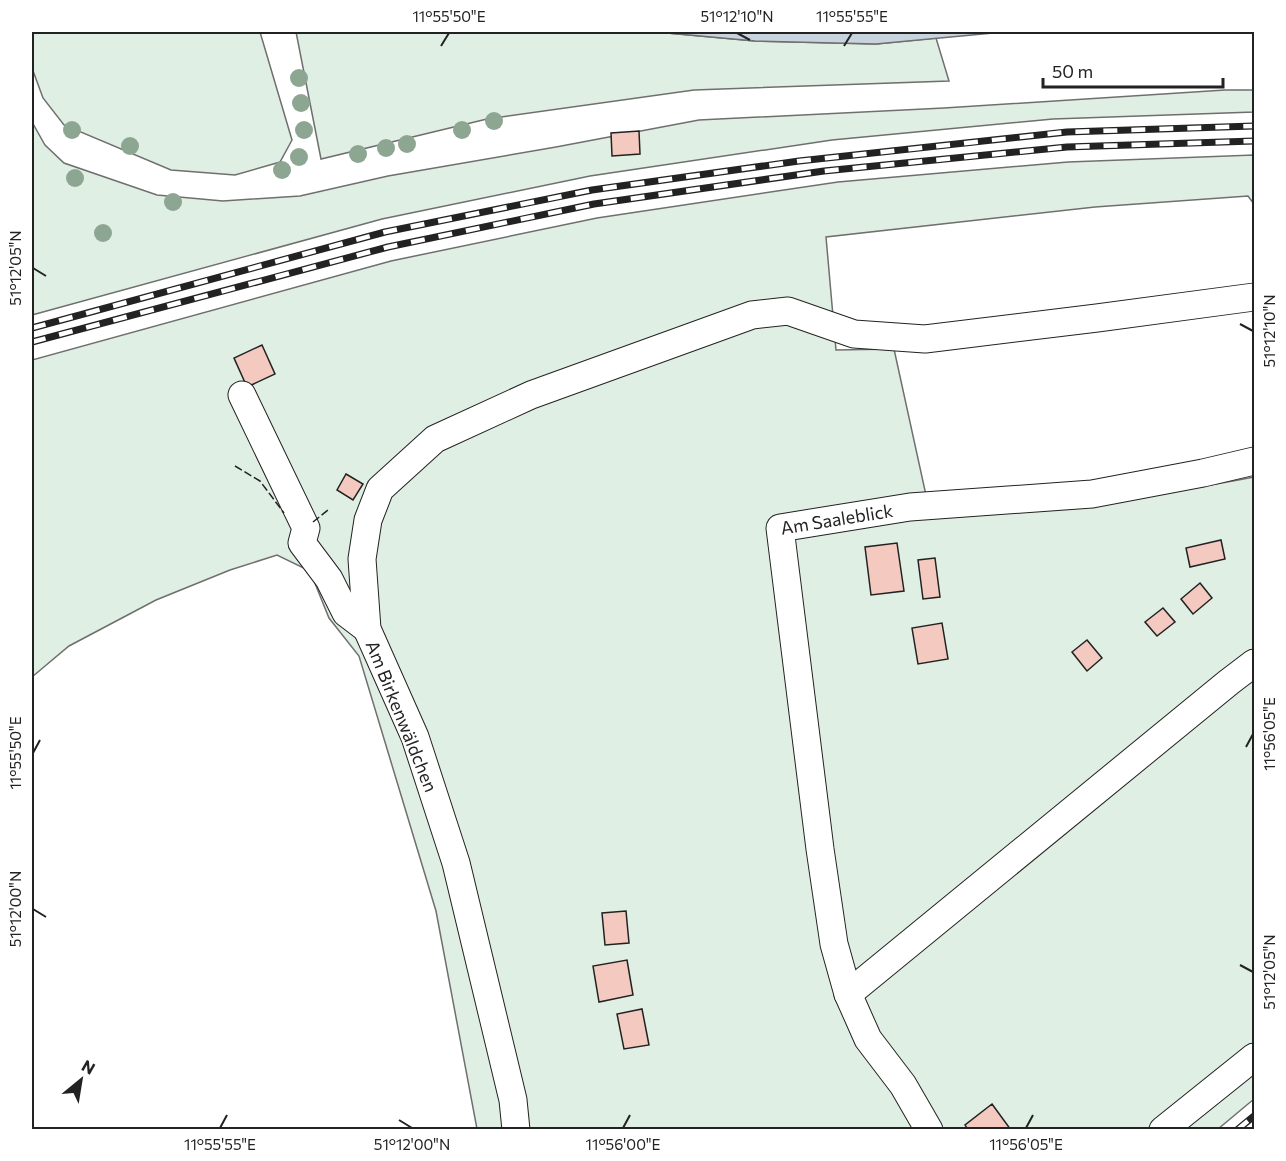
<svg xmlns="http://www.w3.org/2000/svg" width="1286" height="1161" viewBox="0 0 1286 1161" font-family="Commissioner,sans-serif">
<style>
.green{fill:#e0efe3;stroke:#6f6f6f;stroke-width:1.5}
.water{fill:#c7d3dd;stroke:#6f6f6f;stroke-width:1.5}
.building{fill:#f3c9c0;stroke:#222;stroke-width:1.5}
.lines{fill:none;stroke-linecap:round;stroke-linejoin:round}
.minor-casing{stroke:#222;stroke-width:29}
.minor{stroke:#fff;stroke-width:27}
.rail-casing{stroke:#222;stroke-width:7}
.rail{stroke:#fff;stroke-width:4.5;stroke-dasharray:14;stroke-linecap:butt}
.fence{stroke:#222;stroke-width:1.5;stroke-dasharray:8 3;stroke-linecap:butt}
.tree{fill:#8da692}
.ticks{fill:none;stroke:#222;stroke-width:2}
.labels{text-anchor:middle;dominant-baseline:central;stroke-width:4.5;stroke-linejoin:round;paint-order:stroke}
.street-label{font-size:18px;fill:#222;stroke:#fff}
.neatline{fill:none;stroke:#222;stroke-width:2}
.ticks-label{font-size:15px;text-anchor:middle;fill:#222}
</style>
<rect width="100%" height="100%" fill="#fff"/>
<path class="green" d="M32,32H260L292,140L280,162L235,175L171,170L64,125L43,98L32,68Z
M296,32H656L755,41L876,44L936,38L949,81L694,90L487,119L321,159Z
M1225,90H1254V112L1053,119L832,140L590,176L382,219L32,315V122L45,145L64,163L157,195L223,201L300,196L388,176L556,147L699,120L944,108Z
M1254,155V204L1248,196L1095,207L826,237L836,350L894,349L931,518C1039,508 1147,498 1254,477V1099L1218,1129H477L436,911L359,656L329,618L310,571L277,555L230,570L156,600L69,646L32,677V360L391,261L597,218L838,182L1068,162Z"/>
<path class="water" d="M656,32H1004L876,44L755,41Z"/>
<path class="building" d="M639,131L640,154L612,156L611,133Z
M262,345L275,374L247,387L234,358Z
M346,474L363,484L353,500L337,490Z
M1221,540L1225,559L1190,567L1186,548Z
M897,543L904,591L871,595L865,547Z
M935,558L940,597L923,599L918,560Z
M1200,583L1212,598L1193,614L1181,599Z
M1163,608L1175,622L1157,636L1145,622Z
M942,623L948,659L918,664L912,628Z
M1087,640L1102,658L1087,671L1072,652Z
M626,911L629,943L605,945L602,913Z
M627,960L633,995L599,1002L593,966Z
M642,1009L649,1045L624,1049L617,1014Z
M992,1104L1011,1130H968L965,1125Z"/>
<g class="lines">
<g class="minor-casing">
<g id="minor">
<path d="M242,395L306,528L302,543L329,579L346,613L367,629"/>
<path d="M848,994L1229,682L1254,663"/>
<path d="M516,1130L513,1100L456,863L415,737L367,629L362,559L368,520L380,489L435,439L531,395L752,315L788,311L854,334L925,339L1097,318L1254,297"/>
<path id="s1" d="M929,1130L903,1085L868,1039L848,994L834,944L820,849L780,528L910,507L1092,494L1203,473L1254,461"/>
<path d="M1163,1130L1254,1057"/>
</g>
</g>
<use href="#minor" class="minor"/>
<g class="rail-casing">
<path id="rail" d="M32,328L385,232L592,190L799,161L1067,132L1254,126
M32,342L388,247L594,204L824,171L1067,147L1254,141
M1237,1130L1254,1116"/>
</g>
<use href="#rail" class="rail"/>
<path class="fence" d="M235,466L260,481L284,513
M313,522L328,510"/>
</g>
<g class="tree">
<circle cx="299" cy="78" r="9"/>
<circle cx="301" cy="103" r="9"/>
<circle cx="494" cy="121" r="9"/>
<circle cx="72" cy="130" r="9"/>
<circle cx="304" cy="130" r="9"/>
<circle cx="462" cy="130" r="9"/>
<circle cx="407" cy="144" r="9"/>
<circle cx="130" cy="146" r="9"/>
<circle cx="386" cy="148" r="9"/>
<circle cx="358" cy="154" r="9"/>
<circle cx="299" cy="157" r="9"/>
<circle cx="282" cy="170" r="9"/>
<circle cx="75" cy="178" r="9"/>
<circle cx="173" cy="202" r="9"/>
<circle cx="103" cy="233" r="9"/>
</g>
<path class="ticks" d="M737,33L750,40M441,46L449,33M844,46L852,33M33,268L46,276M1240,324L1253,331M1246,747L1253,734M33,753L40,740M33,909L46,917M1240,965L1253,972M399,1120L412,1128M220,1128L227,1115M623,1128L630,1115M1026,1128L1033,1115"/>
<g class="labels">
<g class="street-label">
<text stroke="none"><textPath href="#s1" startOffset="688">Am Saaleblick</textPath></text>
<text transform="translate(402 716) rotate(68)">Am Birkenwäldchen</text>
</g>
</g>
<rect width="1286" height="1161" fill="none" stroke="#ffffff" stroke-width="66"/>
<g transform="translate(81 1080) rotate(30)" stroke="#ffffff" stroke-width="4.5" paint-order="stroke">
<path d="M0-4.5L10 22L0 15L-10 22Z" fill="#222222"/>
<text y="-9" font-size="16" font-weight="bold" text-anchor="middle" fill="#222222">N</text>
</g>
<path d="M1043 78v9h180v-9" fill="none" stroke="#222222" stroke-width="3"/>
<text x="1052" y="78" font-size="18" fill="#222222" stroke="#ffffff" stroke-width="4.5" paint-order="stroke">50 m</text>
<rect x="33" y="33" width="1220" height="1095" class="neatline"/>
<g class="ticks-label">
<text x="449" y="22">11°55'50"E</text>
<text x="737" y="22">51°12'10"N</text>
<text x="852" y="22">11°55'55"E</text>
<text transform="translate(16 268) rotate(-90)" y="5">51°12'05"N</text>
<text transform="translate(1270 331) rotate(-90)" y="5">51°12'10"N</text>
<text transform="translate(1270 734) rotate(-90)" y="5">11°56'05"E</text>
<text transform="translate(16 753) rotate(-90)" y="5">11°55'50"E</text>
<text transform="translate(16 909) rotate(-90)" y="5">51°12'00"N</text>
<text transform="translate(1270 972) rotate(-90)" y="5">51°12'05"N</text>
<text x="220" y="1150">11°55'55"E</text>
<text x="412" y="1150">51°12'00"N</text>
<text x="623" y="1150">11°56'00"E</text>
<text x="1026" y="1150">11°56'05"E</text>
</g>
</svg>
